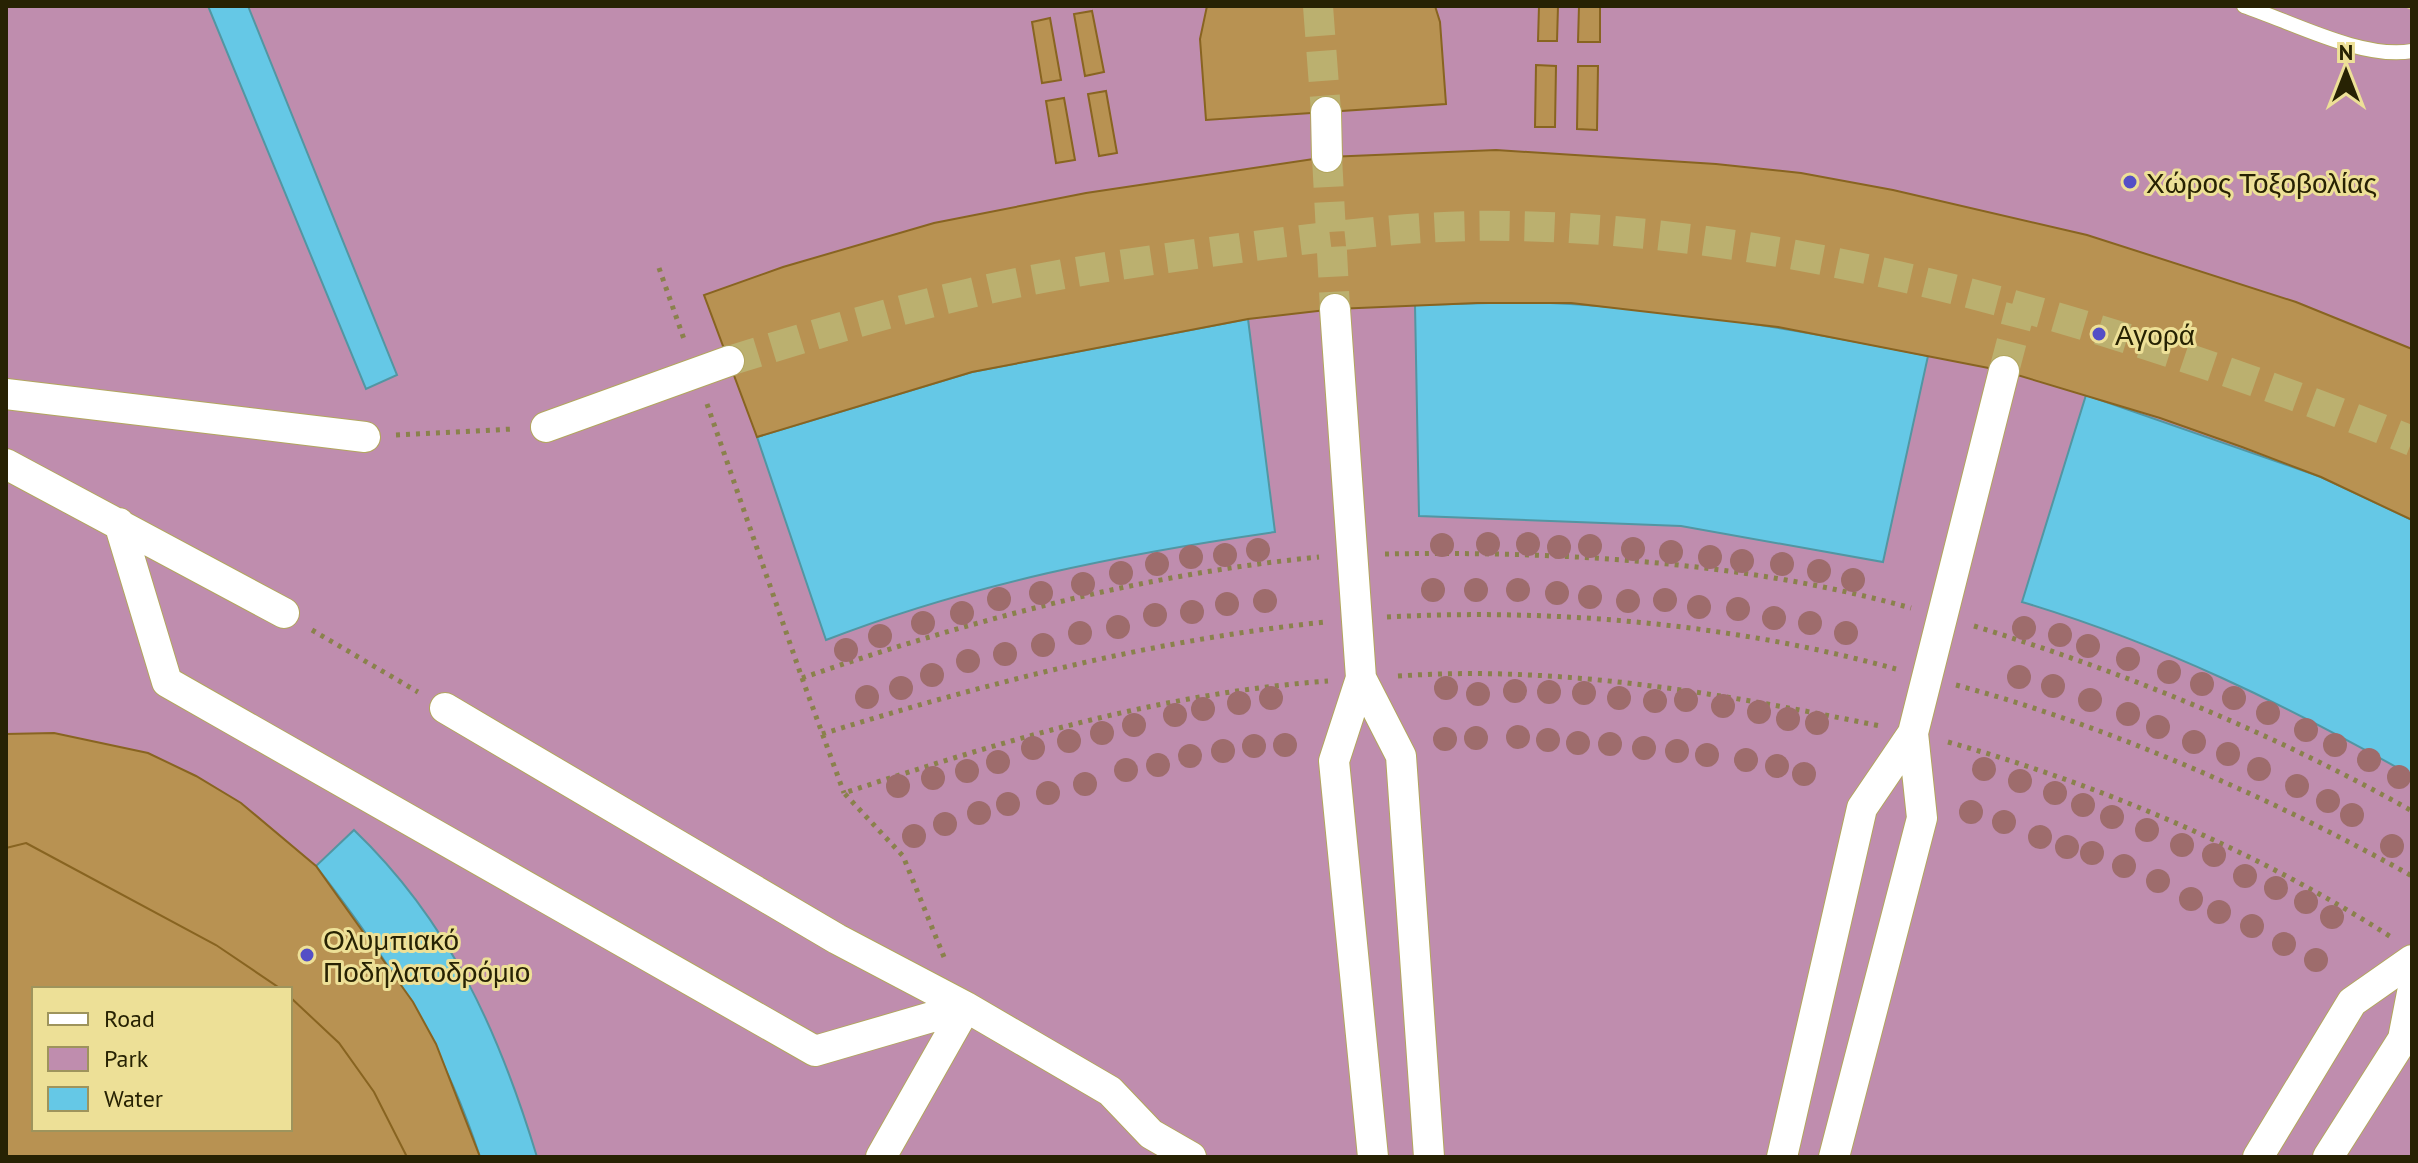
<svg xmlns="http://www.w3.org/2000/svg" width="2418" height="1163" viewBox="0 0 2418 1163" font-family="'PT Sans',sans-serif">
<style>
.green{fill:#bf8dae;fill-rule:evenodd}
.water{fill:#65c8e6;stroke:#5296a2;stroke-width:2}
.building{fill:#b89252;stroke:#886421;stroke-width:2}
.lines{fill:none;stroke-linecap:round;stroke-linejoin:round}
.street-tunnel{stroke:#bbb06f;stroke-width:30;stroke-dasharray:30 15;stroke-linecap:butt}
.lane-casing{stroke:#b2a65e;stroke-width:16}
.street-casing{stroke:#b2a65e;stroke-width:32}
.path{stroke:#8a814c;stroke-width:5;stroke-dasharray:4 6;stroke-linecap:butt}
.lane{stroke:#fff;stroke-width:14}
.street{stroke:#fff;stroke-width:30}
.tree{fill:#9e6c6c}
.poi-dot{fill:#544fc6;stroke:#ede097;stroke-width:3}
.labels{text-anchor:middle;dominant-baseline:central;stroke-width:6;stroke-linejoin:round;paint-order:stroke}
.poi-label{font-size:28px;fill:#272203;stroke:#ede097;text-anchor:start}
</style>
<rect width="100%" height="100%" fill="#e0d38a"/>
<path class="green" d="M6,6H2401L2412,10V1157H6ZM34,989H290V1129H34Z"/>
<path class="water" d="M208,6H248L397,375L366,389Z
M1527,302C1662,306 1796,329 1928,356L1883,562L1681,526L1419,516L1415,305Z
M1248,319L1275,532C1122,554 970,584 826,640L757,437L972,372Z
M2086,395L2321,477L2412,520V776C2287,705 2159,643 2022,602Z
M354,830C450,922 499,1032 537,1157H480C443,1043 389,960 316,866Z"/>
<path class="building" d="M1207,6H1435L1440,22L1446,104L1206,120L1200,39Z
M1539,6H1558L1557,41H1538Z
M1579,6H1600V42H1578Z
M1092,11L1104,72L1085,76L1074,14Z
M1050,18L1061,80L1042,83L1032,22Z
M1536,65L1556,66L1555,127H1535Z
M1578,66H1598L1597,130L1577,129Z
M1106,91L1117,153L1099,156L1088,94Z
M1064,98L1075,160L1056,163L1046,101Z
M1496,150L1716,164L1801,173L1893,190L2087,235L2296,302L2412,349V520L2321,477L2242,447L2160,418L2004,371L1778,327L1571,303H1477L1335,309L1248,319L972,372L757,437L704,295L783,267L934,223L1086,193L1327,157Z
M54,733L148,753L196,776L241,803L316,866L413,1002L436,1044L480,1157H407L374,1092L339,1043L290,997V989H281L216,945L26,843L6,848V734Z
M26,843L216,945L281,989H34V1129H290V997L339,1043L374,1092L407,1157H6V848Z"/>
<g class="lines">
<path class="street-tunnel" d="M1318,6L1326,112
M1327,157L1335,309
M729,361C809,336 889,312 971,293C1064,271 1160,259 1254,246C1339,235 1427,224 1513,226C1815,231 2133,330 2412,441
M2004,371L2021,306"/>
<g class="lane-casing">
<path id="lane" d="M2244,6C2292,22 2363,60 2412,51"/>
</g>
<g class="street-casing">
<path id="street" d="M1326,112L1327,157
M1335,309L1361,678L1334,761L1373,1157
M6,394L365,437
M546,427L729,361
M6,464L284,613
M119,523L167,682L815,1051L966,1007
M1361,678L1401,756L1429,1157
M445,708L837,939L966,1007L1110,1091L1151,1134L1191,1157
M881,1157L966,1007
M1782,1157L1862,808L1913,733L2004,371
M1834,1157L1922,818L1913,733
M2258,1157L2352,1002L2412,960
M2328,1157L2403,1039L2412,993"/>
</g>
<path class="path" d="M659,268L685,342
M707,404L802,678C968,621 1143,574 1319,557
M396,435L513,429
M1385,554C1559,551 1742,561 1911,608
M1387,617C1557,608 1732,624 1896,669
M1974,626C2127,673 2273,733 2412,811
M312,630L418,692
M1398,676C1561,665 1720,693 1880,726
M802,678L844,793
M1956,685C2107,725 2276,800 2412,876
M822,734C987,683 1153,640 1325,622
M1948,742C2101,785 2257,851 2391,937
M944,957L903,856L844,793C1002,741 1161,693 1328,681"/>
<use href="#lane" class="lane"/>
<use href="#street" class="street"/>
</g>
<g class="tree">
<circle cx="1488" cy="544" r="12"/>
<circle cx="1528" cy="544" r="12"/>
<circle cx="1442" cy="545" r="12"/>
<circle cx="1590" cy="546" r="12"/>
<circle cx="1559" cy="547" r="12"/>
<circle cx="1633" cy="549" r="12"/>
<circle cx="1258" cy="550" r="12"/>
<circle cx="1671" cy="552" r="12"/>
<circle cx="1225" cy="555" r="12"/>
<circle cx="1191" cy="557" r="12"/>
<circle cx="1710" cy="557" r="12"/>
<circle cx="1742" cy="561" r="12"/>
<circle cx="1157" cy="564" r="12"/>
<circle cx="1782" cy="564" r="12"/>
<circle cx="1819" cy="571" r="12"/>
<circle cx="1121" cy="573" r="12"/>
<circle cx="1853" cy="580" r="12"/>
<circle cx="1083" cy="584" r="12"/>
<circle cx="1433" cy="590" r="12"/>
<circle cx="1476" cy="590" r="12"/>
<circle cx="1518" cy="590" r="12"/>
<circle cx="1041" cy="593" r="12"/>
<circle cx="1557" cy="593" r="12"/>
<circle cx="1590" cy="597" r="12"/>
<circle cx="999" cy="599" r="12"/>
<circle cx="1665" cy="600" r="12"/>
<circle cx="1265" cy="601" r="12"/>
<circle cx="1628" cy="601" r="12"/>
<circle cx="1227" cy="604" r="12"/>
<circle cx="1699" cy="607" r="12"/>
<circle cx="1738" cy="609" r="12"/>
<circle cx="1192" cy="612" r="12"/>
<circle cx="962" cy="613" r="12"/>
<circle cx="1155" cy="615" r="12"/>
<circle cx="1774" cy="618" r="12"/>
<circle cx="923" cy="623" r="12"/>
<circle cx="1810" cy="623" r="12"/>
<circle cx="1118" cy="627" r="12"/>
<circle cx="2024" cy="628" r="12"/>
<circle cx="1080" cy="633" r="12"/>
<circle cx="1846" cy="633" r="12"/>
<circle cx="2060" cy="635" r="12"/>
<circle cx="880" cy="636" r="12"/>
<circle cx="1043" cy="645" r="12"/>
<circle cx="2088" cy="646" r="12"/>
<circle cx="846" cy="650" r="12"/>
<circle cx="1005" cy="654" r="12"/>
<circle cx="2128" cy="659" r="12"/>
<circle cx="968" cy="661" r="12"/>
<circle cx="2169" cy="672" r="12"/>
<circle cx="932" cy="675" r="12"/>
<circle cx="2019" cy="677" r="12"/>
<circle cx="2202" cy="684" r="12"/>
<circle cx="2053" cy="686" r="12"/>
<circle cx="901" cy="688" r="12"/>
<circle cx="1446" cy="688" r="12"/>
<circle cx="1515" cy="691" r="12"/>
<circle cx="1549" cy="692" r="12"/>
<circle cx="1584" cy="693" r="12"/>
<circle cx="1478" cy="694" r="12"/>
<circle cx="867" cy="697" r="12"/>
<circle cx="1271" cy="698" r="12"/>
<circle cx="1619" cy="698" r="12"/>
<circle cx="2234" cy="698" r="12"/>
<circle cx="1686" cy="700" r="12"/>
<circle cx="2090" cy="700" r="12"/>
<circle cx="1655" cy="701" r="12"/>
<circle cx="1239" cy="703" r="12"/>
<circle cx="1723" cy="706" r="12"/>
<circle cx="1203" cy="709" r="12"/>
<circle cx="1759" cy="712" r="12"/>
<circle cx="2268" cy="713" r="12"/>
<circle cx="2128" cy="714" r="12"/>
<circle cx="1175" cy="715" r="12"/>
<circle cx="1788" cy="719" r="12"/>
<circle cx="1817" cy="723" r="12"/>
<circle cx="1134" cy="725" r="12"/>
<circle cx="2158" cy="727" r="12"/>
<circle cx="2306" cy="730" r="12"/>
<circle cx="1102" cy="733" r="12"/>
<circle cx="1518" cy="737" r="12"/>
<circle cx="1476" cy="738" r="12"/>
<circle cx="1445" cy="739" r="12"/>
<circle cx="1548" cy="740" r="12"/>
<circle cx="1069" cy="741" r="12"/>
<circle cx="2194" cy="742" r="12"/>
<circle cx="1578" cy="743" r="12"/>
<circle cx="1610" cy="744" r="12"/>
<circle cx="1285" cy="745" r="12"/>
<circle cx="2335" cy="745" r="12"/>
<circle cx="1254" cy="746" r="12"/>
<circle cx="1033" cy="748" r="12"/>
<circle cx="1644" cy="748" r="12"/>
<circle cx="1223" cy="751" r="12"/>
<circle cx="1677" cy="751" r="12"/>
<circle cx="2228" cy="754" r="12"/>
<circle cx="1707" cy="755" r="12"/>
<circle cx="1190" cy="756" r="12"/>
<circle cx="1746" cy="760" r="12"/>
<circle cx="2369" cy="760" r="12"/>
<circle cx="998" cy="762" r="12"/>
<circle cx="1158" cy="765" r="12"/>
<circle cx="1777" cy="766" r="12"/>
<circle cx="1984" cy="769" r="12"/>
<circle cx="2259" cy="769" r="12"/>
<circle cx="1126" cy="770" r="12"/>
<circle cx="967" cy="771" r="12"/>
<circle cx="1804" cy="774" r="12"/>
<circle cx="2399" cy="777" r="12"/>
<circle cx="933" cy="778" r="12"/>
<circle cx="2020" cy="781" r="12"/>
<circle cx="1085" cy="784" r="12"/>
<circle cx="898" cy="786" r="12"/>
<circle cx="2297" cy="786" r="12"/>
<circle cx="1048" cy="793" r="12"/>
<circle cx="2055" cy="793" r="12"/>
<circle cx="2328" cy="801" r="12"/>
<circle cx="1008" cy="804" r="12"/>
<circle cx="2083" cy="805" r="12"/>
<circle cx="1971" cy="812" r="12"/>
<circle cx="979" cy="813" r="12"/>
<circle cx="2352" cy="815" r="12"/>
<circle cx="2112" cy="817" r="12"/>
<circle cx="2004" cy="822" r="12"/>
<circle cx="945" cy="824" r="12"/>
<circle cx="2147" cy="830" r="12"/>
<circle cx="914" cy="836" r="12"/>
<circle cx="2040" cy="837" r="12"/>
<circle cx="2182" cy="845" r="12"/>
<circle cx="2392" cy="846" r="12"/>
<circle cx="2067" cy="847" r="12"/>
<circle cx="2092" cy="853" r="12"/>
<circle cx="2214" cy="855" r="12"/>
<circle cx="2124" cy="866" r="12"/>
<circle cx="2245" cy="876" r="12"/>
<circle cx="2158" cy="881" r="12"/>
<circle cx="2276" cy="888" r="12"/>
<circle cx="2191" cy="899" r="12"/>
<circle cx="2306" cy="902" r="12"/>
<circle cx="2219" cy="912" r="12"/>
<circle cx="2332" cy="917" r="12"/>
<circle cx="2252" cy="926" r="12"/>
<circle cx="2284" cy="944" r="12"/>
<circle cx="2316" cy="960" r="12"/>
</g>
<g class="poi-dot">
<circle cx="2130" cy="182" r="8"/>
<circle cx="2099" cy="334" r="8"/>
<circle cx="307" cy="955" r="8"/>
</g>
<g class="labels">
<g class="poi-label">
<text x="2146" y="182">Χώρος Τοξοβολίας</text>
<text x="2115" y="334">Αγορά</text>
<text x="323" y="939">Ολυμπιακό<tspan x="323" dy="32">Ποδηλατοδρόμιο</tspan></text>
</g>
</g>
<rect width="2418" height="1163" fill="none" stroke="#272203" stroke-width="16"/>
<rect x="32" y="987" width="260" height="144" fill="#ede097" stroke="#9e945c" stroke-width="2"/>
<rect x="48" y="1013" width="40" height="12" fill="#ffffff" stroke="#9e945c" stroke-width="2"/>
<text x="104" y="1027" font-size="24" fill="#272203">Road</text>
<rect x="48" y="1047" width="40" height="24" fill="#bf8dae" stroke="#9e945c" stroke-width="2"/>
<text x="104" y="1067" font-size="24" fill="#272203">Park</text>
<rect x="48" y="1087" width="40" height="24" fill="#65c8e6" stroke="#9e945c" stroke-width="2"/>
<text x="104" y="1107" font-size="24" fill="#272203">Water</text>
<g transform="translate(2346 72)" stroke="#ede097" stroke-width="6" paint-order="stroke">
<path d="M0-6L14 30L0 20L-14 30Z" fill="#272203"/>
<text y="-12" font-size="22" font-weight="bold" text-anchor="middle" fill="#272203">N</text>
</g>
</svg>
